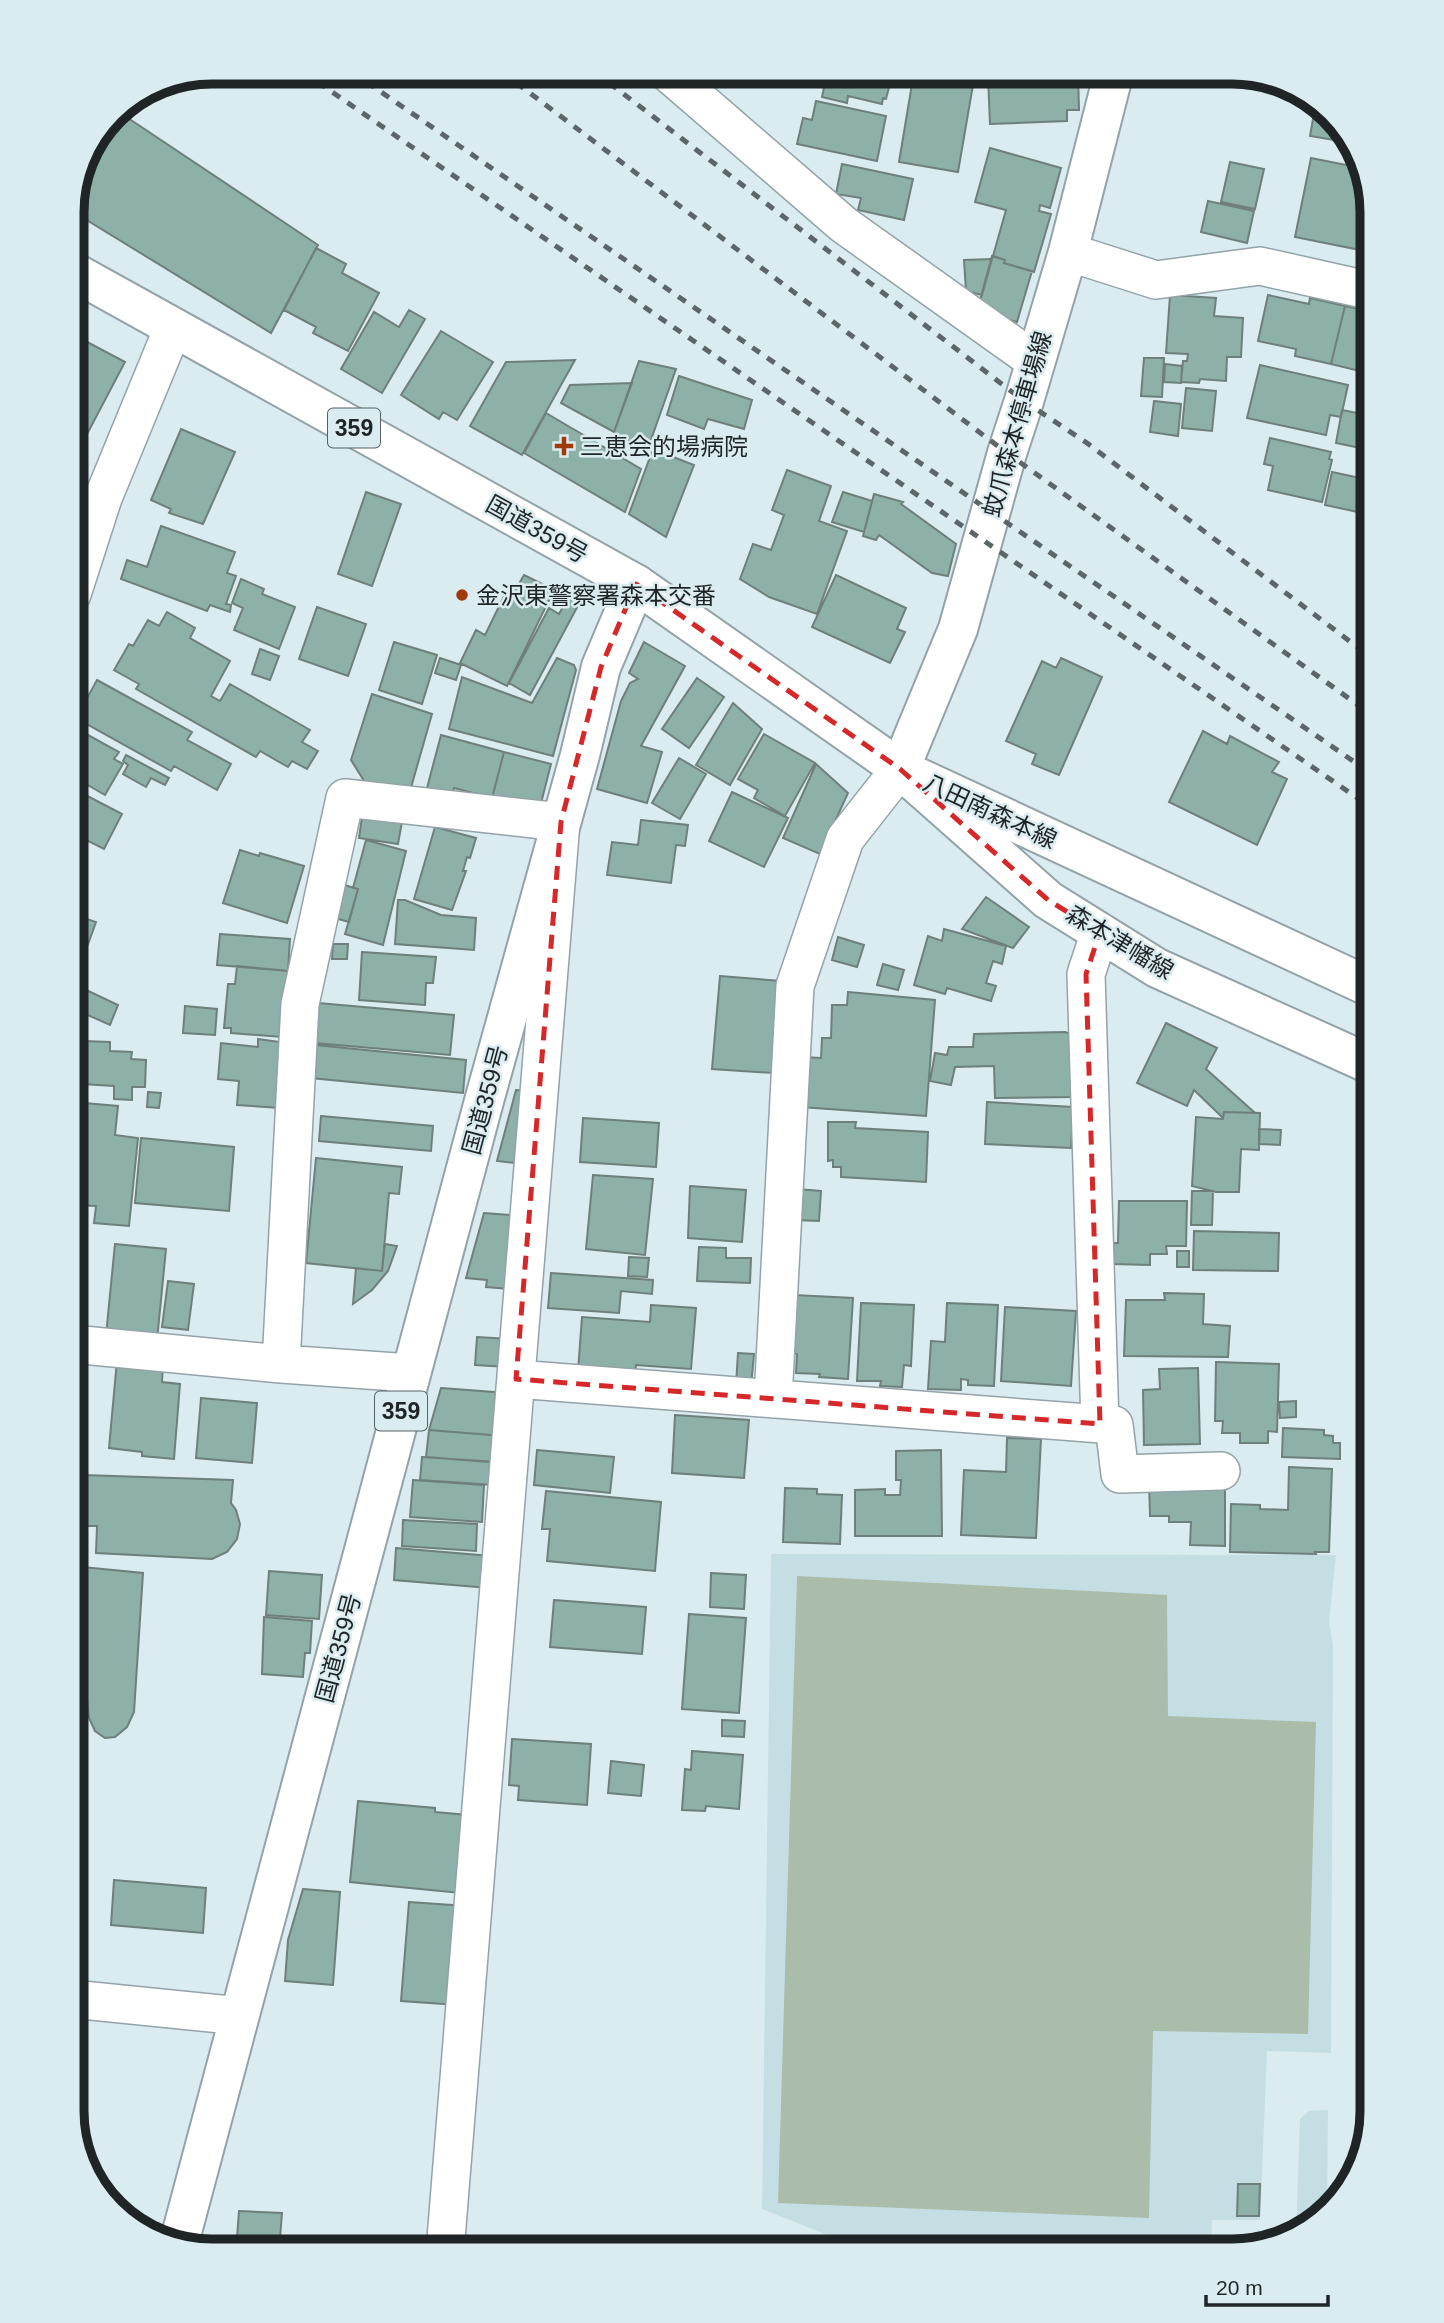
<svg xmlns="http://www.w3.org/2000/svg" width="1444" height="2323" viewBox="0 0 1444 2323" font-family="Arial,'Noto Sans JP',sans-serif">
<style>
.built{fill:#c4dee4}
.green{fill:#aabdaa}
.building{fill:#8db1a8;stroke:#6f7f7b;stroke-width:2}
.lines{fill:none;stroke-linecap:round;stroke-linejoin:round}
.minor-casing{stroke:#93a3a7;stroke-width:40}
.secondary-casing{stroke:#93a3a7;stroke-width:42}
.trunk-casing{stroke:#93a3a7;stroke-width:42}
.minor{stroke:#fff;stroke-width:37}
.secondary{stroke:#fff;stroke-width:38}
.trunk{stroke:#fff;stroke-width:38}
.rail{stroke:#5c6668;stroke-width:5;stroke-dasharray:9 9;stroke-linecap:butt}
.marked{fill:none;stroke:#d62828;stroke-width:5;stroke-dasharray:14 9;stroke-linejoin:round}
.poi-dot{fill:#9f3a0b;stroke:#daecf0;stroke-width:2.5}
.labels{text-anchor:middle;dominant-baseline:central;stroke-width:5;stroke-linejoin:round;paint-order:stroke}
.shield{fill:#daecf0;stroke:#576163;stroke-width:2}
.shield-label{font-size:23px;font-weight:bold;fill:#1f2526}
.street-label{font-size:24px;fill:#1f2526;stroke:#daecf0}
.poi-label{font-size:24px;fill:#1f2526;stroke:#daecf0;text-anchor:start}
.rim{fill:none;stroke:#1f2526;stroke-width:9}
</style>
<rect width="100%" height="100%" fill="#daecf0"/>
<path class="built" d="M771,1554L1336,1555L1329,1622L1333,1646L1331,2053L1267,2051L1260,2220H1212L1211,2251L853,2245L762,2209Z
M1372,1562V2112L1364,2139L1372,1568Z
M1328,2110L1327,2208L1296,2235L1300,2119L1309,2111Z"/>
<path class="green" d="M797,1576L1167,1595L1168,1716L1316,1722L1308,2034L1153,2031L1149,2218L778,2203Z"/>
<path class="building" d="M822,72H893L886,99L883,98L882,104L848,96L847,103L822,97L826,78L821,76Z
M914,72H967L966,78L974,79L958,172L899,162Z
M1078,74L1079,110H1067V121L990,124L988,77Z
M816,101L886,116L877,161L797,144L803,118L812,120Z
M1316,102L1352,143L1310,136Z
M116,110L318,245L271,333L72,211L83,158Z
M990,148L1061,168L1050,208L1040,205L1039,211L1051,214L1034,272L1004,263L1005,260L993,256L1006,210L975,202Z
M1311,158L1362,168L1370,203L1360,250L1295,237Z
M1230,162L1264,169L1255,209L1221,202Z
M842,164L913,179L904,220L858,210L861,198L836,194Z
M1208,201L1254,211L1247,243L1201,232Z
M316,248L346,264L342,273L379,293L348,351L313,333L316,327L284,310Z
M992,256L1005,260L1004,263L1032,271L1017,322L990,315L979,304Z
M992,259L982,295L966,291L964,260Z
M1170,295L1216,298L1214,316L1243,318L1241,357H1227L1226,381L1200,379L1199,383L1181,382L1183,361H1187L1188,354L1166,353Z
M1268,295L1309,304L1310,298L1345,306L1331,364L1295,356L1296,349L1258,341Z
M1345,306L1372,312V374L1331,364Z
M409,310L425,319L382,393L341,369L374,312L399,327Z
M441,331L493,362L457,420L443,412L439,419L401,395Z
M72,334L125,362L75,457L72,455Z
M1144,358H1164L1162,397L1141,396Z
M575,360L522,455L470,426L506,362Z
M639,361L676,369L647,451L614,432Z
M1165,364L1182,366L1181,383L1164,382Z
M1260,365L1348,385L1341,417L1330,415L1326,435L1247,418Z
M679,376L752,400L744,429L708,419L704,429L667,415Z
M632,383L614,432L561,403L570,385Z
M1186,388L1216,391L1212,431L1182,428Z
M1154,401L1181,404L1178,436L1150,432Z
M1342,410L1372,416L1370,450L1336,443Z
M546,413L641,469L625,512L524,453Z
M181,429L235,452L203,524L169,513L171,509L151,500Z
M1270,438L1331,452L1329,459L1332,460L1322,502L1268,490L1273,466L1264,464Z
M653,449L694,465L666,537L629,514Z
M787,470L831,486L819,521L847,531L817,614L769,597L740,579L753,544L771,550L784,515L772,510Z
M1332,472L1365,479L1358,512L1325,505Z
M366,492L401,504L372,586L338,574Z
M843,492L872,501L864,532L832,522Z
M874,494L903,502L901,504L956,544L948,576L932,573L879,535L876,540L863,536Z
M161,526L235,552L227,573L236,576L226,604L231,605L230,612L210,605L207,611L121,579L127,560L147,567Z
M524,575L554,590L507,686L460,663L476,630L485,635L509,586L516,589Z
M836,575L906,608L897,629L905,632L890,663L812,627Z
M1366,575L1372,576V603L1362,601Z
M241,579L264,589L262,594L295,607L279,649L234,630L243,608L232,603Z
M569,596L580,602L530,695L509,683L549,608L559,614Z
M317,607L366,624L348,676L299,659Z
M167,612L195,628L190,638L230,661L211,696L220,701L230,684L310,730L302,742L318,751L307,769L292,761L288,767L260,751L256,757L136,689L139,684L114,670L129,644L133,646L148,620L159,626Z
M394,642L437,655L422,704L379,690Z
M644,642L685,666L641,746L662,752L647,803L597,789L621,701L630,683L638,679L629,673Z
M260,649L279,656L270,680L252,674Z
M440,658L461,665L456,680L435,673Z
M557,658L574,665L576,670L553,756L449,729L462,677L532,703Z
M1061,658L1102,677L1059,775L1032,764L1036,754L1006,741L1042,661L1056,668Z
M697,678L724,697L689,748L662,729Z
M97,680L192,732L187,740L231,764L217,790L174,766L171,771L76,718Z
M372,694L432,714L410,791L366,784L351,760Z
M733,703L762,729L730,785L696,765Z
M77,729L119,752L114,759L123,764L105,795L72,776V738Z
M1203,731L1227,744L1230,736L1279,762L1272,772L1287,779L1257,845L1169,802Z
M764,734L815,763L785,816L754,798L758,790L738,779Z
M441,735L504,752L492,798L454,788L452,795L427,788Z
M504,752L551,764L539,811L491,802Z
M126,755L169,778L165,785L151,778L146,787L123,774L128,765L123,761Z
M679,758L706,774L680,819L652,803Z
M816,764L848,793L820,854L783,838Z
M72,788L122,814L104,849L72,833Z
M732,792L788,818L764,867L709,841Z
M363,810L403,816L398,844L359,838Z
M641,820L688,825L685,846L676,845L671,883L607,875L612,842L638,845Z
M435,827L476,838L470,858L467,857L463,871H466L452,910L414,899Z
M366,840L406,851L383,945L345,934L358,889L353,888Z
M240,850L259,856L260,853L304,866L287,923L223,903Z
M337,883L358,889L349,922L328,916Z
M986,897L1029,927L1013,948L962,929Z
M398,900H405L441,915L476,918L474,950L395,944Z
M78,916L96,922L76,977L72,975V918L76,920Z
M944,929L1006,946L1002,964L993,961L986,983L996,986L991,1001L947,988L945,994L914,985L928,936L942,941Z
M220,934L290,939L288,971L217,965Z
M838,937L864,945L857,967L832,960Z
M333,944H348L347,959H332Z
M362,952L436,957L433,983H426L425,1005L359,1000Z
M883,964L904,970L898,990L877,985Z
M237,966L288,971L282,1037L231,1033V1028H224L228,984H235Z
M720,976L781,981L773,1073L712,1069Z
M82,988L118,1005L110,1025L72,1008Z
M848,992L935,1000L926,1116L801,1107L805,1057L821,1058L822,1038H831L832,1005H847Z
M318,1003L454,1015L450,1055L315,1043Z
M185,1006L217,1009L215,1035L183,1033Z
M1166,1023L1217,1048L1206,1069L1255,1113L1224,1112L1223,1118L1194,1090L1187,1106L1137,1083Z
M1065,1032L1075,1036V1097L995,1098L994,1066L955,1067L951,1085L930,1081L935,1053L947,1055L949,1047H973L974,1034Z
M258,1039L287,1043L280,1108L237,1105L239,1081L218,1079L221,1043L258,1047Z
M84,1041L110,1042V1051L132,1052L131,1059L146,1060L145,1087H132V1100L114,1099V1086L82,1084Z
M315,1045L466,1060L463,1093L311,1078Z
M516,1090L530,1091L524,1164L497,1161Z
M148,1092L161,1093L159,1108L147,1107Z
M987,1102L1073,1107L1071,1148L985,1144Z
M84,1103L118,1106L115,1135L138,1138L129,1226L94,1223L96,1206L72,1205Z
M1224,1112L1260,1113L1259,1150L1241,1149L1239,1192H1216L1192,1186L1196,1117L1223,1119Z
M321,1116L433,1126L431,1151L319,1141Z
M583,1118L659,1123L656,1167L580,1162Z
M828,1122H856L855,1128L928,1132L926,1182L841,1177V1167H833V1160L828,1161Z
M1259,1129L1281,1130L1280,1145L1259,1144Z
M141,1138L234,1147L229,1211L135,1203Z
M316,1158L402,1167L399,1194L389,1193L382,1271L306,1263Z
M593,1175L653,1179L645,1255L586,1249Z
M690,1186L746,1190L742,1242L688,1238Z
M797,1189L821,1191L819,1221L795,1220Z
M1192,1191H1213L1212,1225H1191Z
M1119,1201H1187L1186,1246H1166L1167,1254H1150V1265L1112,1264V1243H1118Z
M484,1213L521,1216L511,1289L486,1287L487,1280L466,1278Z
M1194,1231L1279,1233L1278,1271L1193,1270Z
M115,1244L166,1249L157,1340L106,1335Z
M385,1244L397,1246L388,1271L372,1290L353,1304L356,1268L382,1271Z
M699,1247L726,1248V1258H751L750,1283L697,1281Z
M1177,1251H1189V1267H1177Z
M629,1257L649,1258L647,1277L628,1276Z
M551,1273L653,1280L652,1294L621,1291L619,1313L548,1308Z
M168,1281L194,1284L188,1330L162,1327Z
M1164,1293L1204,1294L1203,1324L1230,1326L1228,1357L1124,1356L1126,1300H1165Z
M794,1295L853,1298L848,1379L819,1377L820,1374L796,1373L797,1354L790,1353Z
M861,1303L914,1305L911,1366L904,1365L902,1387L880,1386L881,1381H857Z
M947,1303L998,1305L994,1386L968,1385V1380L961,1379V1390L928,1389L931,1341L945,1342Z
M651,1305L696,1308L691,1369L636,1365L635,1375L578,1371L582,1317L650,1322Z
M1005,1307L1076,1311L1071,1386L1001,1381Z
M477,1337L510,1339L507,1367L475,1365Z
M738,1353L754,1354L751,1386L736,1384Z
M117,1360L163,1364L162,1382L180,1384L174,1459L142,1456V1452L109,1448Z
M1216,1362L1279,1364L1277,1432L1268,1431V1443H1240V1433H1222L1223,1421H1215Z
M1198,1368L1200,1444L1144,1445L1143,1390L1160,1389L1159,1369Z
M441,1388L507,1393L503,1436L429,1430Z
M201,1398L257,1403L252,1463L196,1458Z
M1296,1401V1417L1280,1418L1279,1402Z
M675,1415L749,1420L744,1478L672,1473Z
M1283,1428L1324,1430V1435L1333,1436V1443H1340V1459L1282,1457Z
M429,1430L503,1436L501,1463L426,1457Z
M1007,1438L1041,1439L1036,1538L961,1535L964,1470L1006,1472Z
M537,1450L614,1457L610,1493L534,1485Z
M941,1450L942,1536H855V1490L885,1489V1495H900L901,1480H896V1451Z
M422,1457L496,1462L494,1485L420,1480Z
M1289,1467L1332,1469L1329,1552H1315L1316,1554L1230,1552L1231,1504L1260,1505V1509L1288,1510Z
M83,1475L233,1480L231,1503L236,1510L240,1524L237,1539L227,1552L212,1559L96,1553L97,1526H82Z
M413,1480L484,1485L482,1522L410,1517Z
M1149,1481L1225,1487V1546L1190,1545L1191,1522H1169V1516H1150Z
M785,1488L817,1489V1494L842,1495L840,1544L783,1542Z
M546,1491L661,1502L655,1571L547,1561L550,1529H542Z
M403,1520L477,1524L476,1551L402,1546Z
M396,1548L491,1556L488,1588L394,1580Z
M72,1566L143,1573L134,1712L127,1727L115,1737L105,1738L95,1731L89,1718L87,1699L72,1698Z
M269,1571L322,1575L319,1619L266,1615Z
M711,1573L746,1575L744,1609L710,1607Z
M554,1600L646,1607L642,1654L550,1647Z
M689,1614L746,1618L739,1713L682,1709Z
M264,1617L312,1621L310,1653H305L303,1677L262,1674Z
M722,1720L745,1721L744,1737L722,1736Z
M512,1739L591,1744L587,1805L518,1800L519,1786L509,1785Z
M692,1751L743,1755L739,1809L706,1806L705,1811L682,1810L685,1769L691,1770Z
M611,1761L644,1765L641,1796L608,1793Z
M358,1801L435,1808V1812L468,1815L460,1893L350,1882Z
M72,1874L86,1875L84,1900L72,1899Z
M114,1880L206,1888L203,1933L111,1925Z
M303,1889L340,1892L333,1985L285,1981L288,1940Z
M409,1902L466,1906L458,2005L401,2001Z
M72,1907H78L75,1938L72,1937Z
M1238,2184H1260L1259,2216H1237Z
M239,2211L282,2213L279,2251H236Z"/>
<g class="lines">
<g class="minor-casing">
<path id="minor" d="M667,72L844,225L1035,361
M1068,252L1156,280L1260,266L1372,291
M72,594L103,498L173,328
M72,1344L281,1364
M411,1373L281,1364L300,1004L345,798L561,822L445,2251
M516,1379L1114,1425L1120,1474L1221,1471
M773,1399L795,986L845,839L900,769
M1100,1424L1086,974L1100,932
M72,1999L240,2016"/>
</g>
<g class="secondary-casing">
<path id="secondary" d="M1114,72L1068,252L1024,401L1007,453L958,629L900,769L1048,900L1157,968L1372,1065
M636,584L900,769L1372,988"/>
</g>
<g class="trunk-casing">
<path id="trunk" d="M72,271L636,584L601,667L580,755L484,1101L179,2243"/>
</g>
<use href="#minor" class="minor"/>
<use href="#secondary" class="secondary"/>
<use href="#trunk" class="trunk"/>
<path class="rail" d="M303,72L1372,808
M352,72L1372,774
M502,72L1007,453L1372,715
M595,72L1024,401L1087,443L1372,658"/>
</g>
<path class="marked" d="M636,584L900,769L1048,900L1100,932L1086,974L1100,1424L516,1379L561,822L601,667Z"/>
<g class="poi-dot">
<path d="M560.5 435.5h7v7h7v7h-7v7h-7v-7h-7v-7h7z"/>
<circle cx="462" cy="595" r="7"/>
</g>
<g class="labels">
<g class="shield">
<rect x="328" y="408.5" width="52" height="39" rx="5"/>
<rect x="375" y="1391.5" width="52" height="39" rx="5"/>
</g>
<g class="shield-label">
<text x="354" y="428">359</text>
<text x="401" y="1411">359</text>
</g>
<g class="street-label">
<text transform="translate(1017 424) rotate(-74)">蚊爪森本停車場線</text>
<text transform="translate(537 529) rotate(29)">国道359号</text>
<text transform="translate(990 811) rotate(25)">八田南森本線</text>
<text transform="translate(1120 942) rotate(31)">森本津幡線</text>
<text transform="translate(485 1100) rotate(-75)">国道359号</text>
<text transform="translate(338 1648) rotate(-75)">国道359号</text>
</g>
<g class="poi-label">
<text x="580" y="446">三恵会的場病院</text>
<text x="476" y="595">金沢東警察署森本交番</text>
</g>
</g>
<path d="M0 0H1444V2323H0ZM212 84H1232A128 128 0 0 1 1360 212V2111A128 128 0 0 1 1232 2239H212A128 128 0 0 1 84 2111V212A128 128 0 0 1 212 84Z" fill="#daecf0" fill-rule="evenodd"/>
<path class="rim" d="M212 84H1232A128 128 0 0 1 1360 212V2111A128 128 0 0 1 1232 2239H212A128 128 0 0 1 84 2111V212A128 128 0 0 1 212 84Z"/>
<path d="M1206 2295v10h122v-10" fill="none" stroke="#1f2526" stroke-width="3.5"/>
<text x="1216" y="2295" font-size="21" fill="#1f2526" stroke="#daecf0" stroke-width="5" paint-order="stroke">20 m</text>
</svg>
